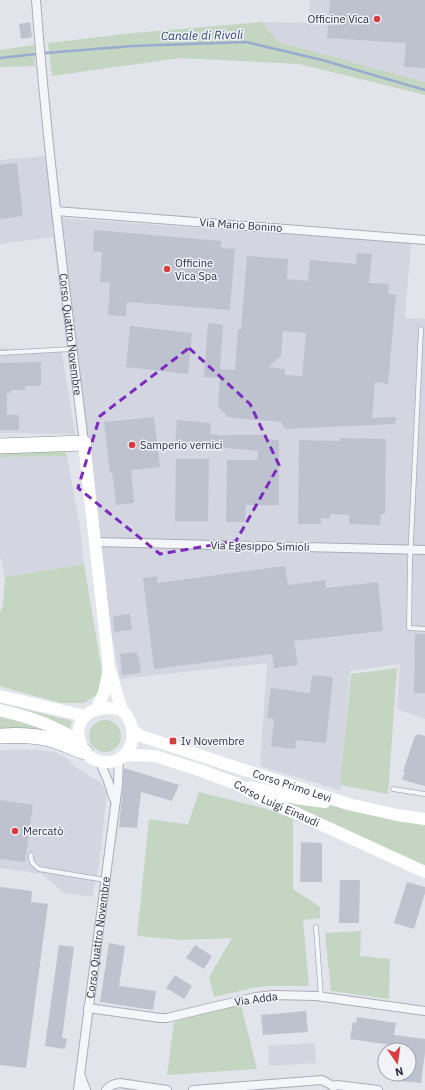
<svg xmlns="http://www.w3.org/2000/svg" width="425" height="1090" viewBox="0 0 425 1090" font-family="'IBM Plex Sans',sans-serif">
<style>
.built{fill:#d3d6e0}
.green{fill:#c4d6c2}
.lines{fill:none;stroke-linecap:round;stroke-linejoin:round}
.stream{stroke:#99acce;stroke-width:2.5}
.building{fill:#bec2cf;fill-rule:evenodd}
.lane-casing{stroke:#aaadb9;stroke-width:5.5}
.street-casing{stroke:#aaadb9;stroke-width:10}
.highway-casing{stroke:#878ea3;stroke-width:16}
.lane{stroke:#f5f6f9;stroke-width:4}
.street{stroke:#f5f6f9;stroke-width:8}
.secondary{stroke:#fff;stroke-width:12}
.highway{stroke:#fff;stroke-width:15}
.marked{fill:none;stroke:#7b2cbf;stroke-width:3;stroke-dasharray:8 5;stroke-linejoin:round}
.poi-dot{fill:#da3c3e;stroke:#f1f3f8;stroke-width:1.5}
.labels{text-anchor:middle;dominant-baseline:central;stroke-width:3;stroke-linejoin:round;paint-order:stroke}
.poi-label{font-size:11px;fill:#282e45;stroke:#f1f3f8;text-anchor:start}
.street-label{font-size:11px;fill:#282e45;stroke:#f1f3f8}
.water-label{font-size:12px;font-style:italic;fill:#2e467d;stroke:#f1f3f8}
</style>
<rect width="100%" height="100%" fill="#e1e4eb"/>
<path class="built" d="M310,0H425V82L279,42L261,22L309,23Z
M44,156L62,218L411,243L405,318L425,319V719L397,709L400,664L350,671L340,790L260,766L267,663L120,679L95,542L53,237L0,244V160Z
M0,348L62,352L75,434L0,433Z
M67,456L80,527L84,564L5,577L0,555V457Z
M14,749L38,750L56,752L67,758L75,767L101,783L107,792L99,867L92,897L64,893L42,874L0,868V751Z
M315,1043L316,1063L269,1066L268,1046Z"/>
<path class="green" d="M261,22L279,42L425,82V95L299,64L180,58L52,76L48,43L133,33Z
M34,45L35,66L0,67V50Z
M0,450H60L65,452L67,456L0,457Z
M84,564L102,673L98,694L84,703H60L0,686V612L3,606L5,577Z
M397,668L388,794L340,785L351,674Z
M0,703L72,721L69,730L45,717L0,704Z
M0,717L21,722L40,728L38,732H0Z
M89 736a16 16 0 1 1 32 0a16 16 0 1 1-32 0Z
M199,792L267,809L293,819V889L320,907V918L303,920L309,986H269L252,988L214,997L209,977L232,938L182,940L137,936L149,819L191,825L188,824Z
M280,798L328,805L386,817L425,822V870L418,869Z
M361,931L360,956L390,959L389,999L331,991L325,933Z
M241,1005L257,1069L167,1075L174,1022Z"/>
<g class="lines">
<path class="stream" d="M45,53L133,46L246,42L322,60L425,90
M0,58L36,54"/>
</g>
<path class="building" d="M330,0H425V68L404,67L406,43L327,38Z
M30,22L32,37L21,39L19,24Z
M17,163L23,216L0,219V165Z
M94,230L221,241V248L235,249L230,310L127,302L126,316L108,315L110,283L100,282L102,252L93,251Z
M357,253L372,254L369,283L389,284L388,294L396,295L388,384L375,382L372,418L396,417L395,424L285,429L281,422L233,418V417H228L218,406L220,378L204,377L208,323L223,325L220,369L235,370L238,329H241L247,256L288,259L287,279L308,281L310,260L356,264ZM283,331L306,333L302,376L285,375V369L268,367L281,356Z
M130,326L192,333L188,374L126,367Z
M41,362V386H25V390H11V393H7V415H19V430H0V363Z
M154,417L160,467L131,470L134,503L116,505L112,472L110,473L104,422Z
M177,420L211,423L210,434L227,436V435H267V439L279,440V505H246L245,522H226L227,460H257L258,451L175,443Z
M340,438L386,439L385,514H381L380,525L349,524V515L330,514V518H321V524H298L299,440L340,441Z
M176,459H209L208,521H175Z
M285,566L288,585L325,580L326,588L378,582L383,631L294,641L298,665L274,668L272,654L154,669L143,578L157,576V583Z
M130,614L132,630L114,632L113,616Z
M415,634H425V693H414Z
M137,652V657H139L141,673L122,675L120,654Z
M312,675L333,677L326,743L296,740L295,749L271,746L274,719L267,718L271,688L310,693Z
M418,734L425,736V786L410,782L402,779L405,772L403,771L415,736Z
M124,768L179,785L172,801L141,792L137,828L119,827L123,785Z
M0,800L33,805L25,862L0,859Z
M301,842L322,843V882H300Z
M340,880H360L359,923H339Z
M407,882L425,887V893L414,929L394,923Z
M0,887L32,891L31,902L48,904L26,1068L0,1065Z
M109,943L125,946L119,986L156,991L153,1010L100,1002Z
M59,945L74,947L62,1038L67,1039L65,1049L45,1046Z
M195,945L212,956L204,969L186,958Z
M175,975L192,986L184,999L166,988Z
M306,1011L308,1032L263,1035L261,1015Z
M357,1017L396,1023L394,1035L425,1039V1053L421,1083L400,1081L401,1074H409V1050H404V1047L350,1039L353,1022L356,1023Z"/>
<g class="lines">
<g class="lane-casing">
<path id="lane" d="M421,329L410,561L409,628L425,629
M0,353L72,349
M393,789L425,794
M31,855C30,862 34,865 39,869L105,880
M316,927L321,997"/>
</g>
<g class="street-casing">
<g id="street">
<path id="s1" d="M36,0C47,148 66,296 84,443"/>
<path d="M56,211L425,240"/>
<path d="M95,542L425,550"/>
<path d="M100,762L108,781L114,799"/>
<path d="M88,1008L160,1018H167L217,1006L256,997L273,995L316,996L425,1011"/>
<path d="M80,1074L86,1090"/>
<path d="M333,1086L337,1085L378,1090"/>
<path id="s2" d="M78,1090L118,784L119,759"/>
<path d="M106,1090C110,1085 114,1084 120,1083L167,1090"/>
<path d="M193,1090L322,1080L333,1086"/>
</g>
</g>
<g class="highway-casing">
<path id="highway" d="M0,446L84,443
M0,736C17,735 36,735 53,740C64,743 74,749 85,752"/>
</g>
<use href="#lane" class="lane"/>
<use href="#street" class="street"/>
<g class="secondary">
<path d="M84,443L109,668C114,682 117,697 123,712"/>
<path d="M0,696L85,716"/>
<path d="M105,708C111,708 118,708 123,711C127,714 129,720 131,724C136,742 128,761 108,762C81,764 67,727 90,712C95,710 100,709 105,708Z"/>
<path d="M0,710C28,716 56,726 80,742"/>
<path d="M96,710L104,693L109,669"/>
<path id="s3" d="M133,730L141,736L348,804L397,815L425,819"/>
<path id="s4" d="M123,756L137,755L155,756L196,769L237,784L259,797L298,814L425,872"/>
<path d="M251,787L296,798L325,802"/>
</g>
<use href="#highway" class="highway"/>
</g>
<path class="marked" d="M189,348L250,404L279,465L236,541L160,554L78,488L100,416Z"/>
<g class="poi-dot">
<circle cx="377" cy="19" r="4"/>
<circle cx="167" cy="269" r="4"/>
<circle cx="132" cy="445" r="4"/>
<rect x="169" y="737" width="8" height="8" rx="2"/>
<circle cx="15" cy="831" r="4"/>
</g>
<g class="labels">
<g class="poi-label">
<text x="369" y="19" text-anchor="end">Officine Vica</text>
<text x="175" y="263">Officine<tspan x="175" dy="13">Vica Spa</tspan></text>
<text x="140" y="445">Samperio vernici</text>
<text x="181" y="741">Iv Novembre</text>
<text x="23" y="831">Mercatò</text>
</g>
<g class="street-label">
<text transform="translate(241 225) rotate(4)">Via Mario Bonino</text>
<text stroke="none"><textPath href="#s1" startOffset="336">Corso Quattro Novembre</textPath></text>
<text transform="translate(260 546) rotate(1)">Via Egesippo Simioli</text>
<text stroke="none"><textPath href="#s3" startOffset="169">Corso Primo Levi</textPath></text>
<text stroke="none"><textPath href="#s4" startOffset="163">Corso Luigi Einaudi</textPath></text>
<text stroke="none"><textPath href="#s2" startOffset="154">Corso Quattro Novembre</textPath></text>
<text transform="translate(256 999) rotate(-8)">Via Adda</text>
</g>
<g class="water-label">
<text transform="translate(202 35) rotate(-1)">Canale di Rivoli</text>
</g>
</g>
<g transform="translate(397 1062) rotate(167)"><circle r="19" fill="#f1f3f8" stroke="#a1a4b0"/>
<path d="M0-3L7 15L0 10L-7 15Z" fill="#da3c3e"/>
<text y="-6" font-size="11" font-weight="bold" text-anchor="middle" fill="#282e45">N</text>
</g>
</svg>
